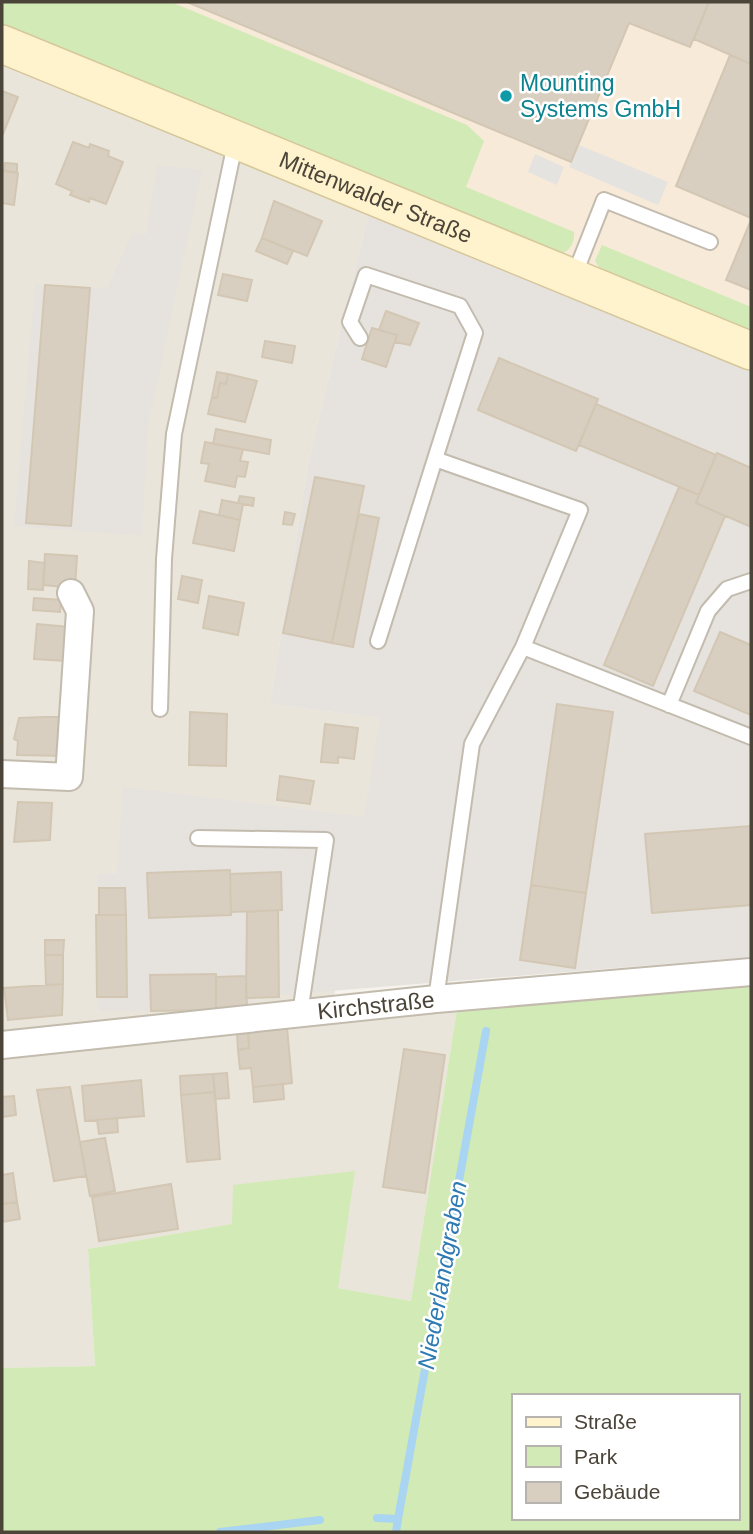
<svg xmlns="http://www.w3.org/2000/svg" width="753" height="1534" viewBox="0 0 753 1534" font-family="Arial,sans-serif">
<style>
.residential{fill:#eae5da}
.commercial{fill:#f7ead8}
.industrial{fill:#e6e2dd}
.green{fill:#d2eab5;fill-rule:evenodd}
.parking{fill:#e5e3e0}
.lines{fill:none;stroke-linecap:round;stroke-linejoin:round}
.stream{stroke:#a9d4f2;stroke-width:8}
.building{fill:#d8cfc1;stroke:#d3c7b4;stroke-width:2}
.lane-casing{stroke:#c2bbae;stroke-width:18}
.street-casing{stroke:#c2bbae;stroke-width:30}
.secondary-casing{stroke:#d6c79b;stroke-width:40}
.lane{stroke:#fff;stroke-width:14}
.street{stroke:#fff;stroke-width:26}
.secondary{stroke:#fff3cd;stroke-width:37}
.culture-dot{fill:#0f9aa8;stroke:#fff;stroke-width:2.5}
.labels{text-anchor:middle;dominant-baseline:central;stroke-width:5;stroke-linejoin:round;paint-order:stroke}
.culture-label{font-size:23px;fill:#0d838f;stroke:#fff;text-anchor:start}
.street-label{font-size:23px;fill:#4b4439;stroke:#fff}
.water-label{font-size:24px;font-style:italic;fill:#2e7ab2;stroke:#fff}
</style>
<rect width="100%" height="100%" fill="#f6f3ec"/>
<path class="residential" d="M2,51L371,204L309,459L270,704L381,718L331,1015L458,1003L411,1301L338,1288L233,1186V1224L88,1249L95,1366L2,1368Z"/>
<path class="commercial" d="M2,2H751V336L2,28Z"/>
<path class="industrial" d="M157,165L202,170L147,431L142,536L14,526L35,284L107,289L132,233L146,235Z
M371,204L751,362V957L256,997L247,1009L98,1011V874H117L123,787L364,817L380,718L270,704L309,459Z"/>
<path class="green" d="M2,2H171L467,125L484,141L466,187L574,232C575,242 570,251 561,254L2,23Z
M602,245L751,307V331L602,272L595,261Z
M751,983V1532H2V1368L95,1366L88,1249L232,1224L233,1185L355,1171L338,1288L411,1301L458,1003ZM513,1396H737V1518H513Z"/>
<path class="parking" d="M579,145L668,182L658,205L569,167Z
M535,154L564,167L557,185L528,172Z"/>
<g class="lines">
<path class="stream" d="M377,1518L398,1519L396,1532
M398,1519L486,1031
M220,1532L320,1520"/>
</g>
<path class="building" d="M187,2H709L690,47L629,23L571,162Z
M709,2H751V64L694,39Z
M730,55L751,64V218L676,186Z
M2,91L18,97L3,134H2Z
M73,142L89,148L90,144L109,151L108,156L123,162L106,204L90,198L89,202L70,195L72,191L56,184Z
M5,163L17,164V172L4,171Z
M2,171L18,173L14,205L2,203Z
M274,201L322,221L307,256L262,238Z
M751,220V290L726,280Z
M262,238L293,251L287,264L256,251Z
M223,274L252,280L247,301L218,295Z
M45,285L90,288L71,526L26,523Z
M386,311L419,323L410,345L395,342L397,335L379,330Z
M372,328L397,335L386,367L362,359Z
M265,341L295,346L292,363L262,357Z
M499,358L598,399L576,451L478,410Z
M217,372L228,374L226,384L220,383L217,398L212,397Z
M228,374L257,381L245,422L208,414L212,397L217,398L220,383L226,384Z
M596,404L716,455L699,495L579,445Z
M216,429L271,440L269,454L213,444Z
M205,442L243,449L240,461L248,462L245,477L237,476L235,487L205,481L209,464L201,463Z
M717,453L751,468V527L696,503Z
M315,477L364,486L332,643L283,633Z
M679,487L699,495L696,503L725,516L653,686L604,665Z
M240,496L254,498L253,506L238,503Z
M222,500L243,504L240,520L219,515Z
M200,511L240,520L234,551L193,543Z
M285,512L295,514L292,525L283,524Z
M359,514L379,518L353,647L332,643Z
M45,554L77,556L75,588L43,585Z
M29,561L45,563L43,590L28,589Z
M182,576L202,580L198,603L178,599Z
M209,596L244,603L238,635L203,628Z
M34,598L61,600L60,612L33,610Z
M37,624L69,627L66,661L34,659Z
M720,632L751,645V715L694,691Z
M557,704L613,712L586,893L531,885Z
M190,712L227,714L226,766L189,765Z
M45,717H65L64,756L17,755L18,741L14,739L19,718Z
M325,724L358,728L354,759L338,757V763L321,762Z
M280,776L314,781L310,804L277,800Z
M18,802L52,803L50,840L14,842Z
M751,826V905L652,913L645,834Z
M230,870L231,915L149,918L147,873Z
M281,872L282,910L231,912L230,874Z
M531,885L586,893L575,968L520,960Z
M99,888H125L126,915H99Z
M278,910L279,997L246,998L247,912Z
M96,915H126L127,997H97Z
M45,940H64L63,955H45Z
M45,955H63V984L46,985Z
M216,974V1010L151,1011L150,975Z
M246,976L247,1009L216,1010V977Z
M63,984L62,1015L8,1020L4,988Z
M287,1027L292,1083L253,1087L251,1068L240,1069L238,1050L249,1048L248,1030Z
M248,1033L249,1048L238,1050L237,1034Z
M404,1049L445,1055L425,1193L383,1187Z
M227,1073L229,1098L215,1099L213,1074Z
M213,1074L215,1092L181,1095L180,1076Z
M141,1080L144,1116L85,1121L82,1086Z
M283,1084L284,1099L254,1102L253,1087Z
M70,1087L86,1176L54,1181L37,1090Z
M215,1092L220,1159L187,1162L181,1095Z
M14,1096L16,1115L2,1117V1097Z
M117,1118L118,1132L99,1134L97,1120Z
M105,1138L115,1191L90,1196L80,1142Z
M13,1173L17,1202L2,1204V1175Z
M171,1184L178,1229L99,1241L92,1197Z
M17,1202L20,1219L2,1222V1204Z"/>
<g class="lines">
<g class="lane-casing">
<path id="lane" d="M574,276L604,200L710,242
M360,338L350,322L366,275L460,306L475,333L435,459L580,510L523,647
M378,641L435,459
M669,705L708,611L727,589L751,581
M160,709L164,559L174,434L236,139
M198,838L326,840L300,1013
M436,999L472,744L523,647L751,737"/>
</g>
<g class="street-casing">
<g id="street">
<path d="M2,774L69,777L80,611L71,593"/>
<path id="s1" d="M2,1045L436,999L751,972"/>
</g>
</g>
<g class="secondary-casing">
<g id="secondary">
<path id="s2" d="M2,44L751,351"/>
</g>
</g>
<use href="#lane" class="lane"/>
<use href="#street" class="street"/>
<use href="#secondary" class="secondary"/>
</g>
<circle class="culture-dot" cx="506" cy="96" r="7"/>
<g class="labels">
<g class="culture-label">
<text x="520" y="83">Mounting<tspan x="520" dy="26">Systems GmbH</tspan></text>
</g>
<g class="street-label">
<text stroke="none"><textPath href="#s2" startOffset="404">Mittenwalder Straße</textPath></text>
<text stroke="none"><textPath href="#s1" startOffset="376">Kirchstraße</textPath></text>
</g>
<g class="water-label">
<text transform="translate(442 1275) rotate(-80)">Niederlandgraben</text>
</g>
</g>
<rect width="753" height="1534" fill="none" stroke="#4b4439" stroke-width="7"/>
<rect x="512" y="1394" width="228" height="126" fill="#ffffff" stroke="#b7b4b0" stroke-width="2"/>
<rect x="526" y="1417" width="35" height="10" fill="#fff3cd" stroke="#b7b4b0" stroke-width="2"/>
<text x="574" y="1429" font-size="21" fill="#4b4439">Straße</text>
<rect x="526" y="1446" width="35" height="21" fill="#d2eab5" stroke="#b7b4b0" stroke-width="2"/>
<text x="574" y="1464" font-size="21" fill="#4b4439">Park</text>
<rect x="526" y="1482" width="35" height="21" fill="#d8cfc1" stroke="#b7b4b0" stroke-width="2"/>
<text x="574" y="1499" font-size="21" fill="#4b4439">Gebäude</text>
</svg>
